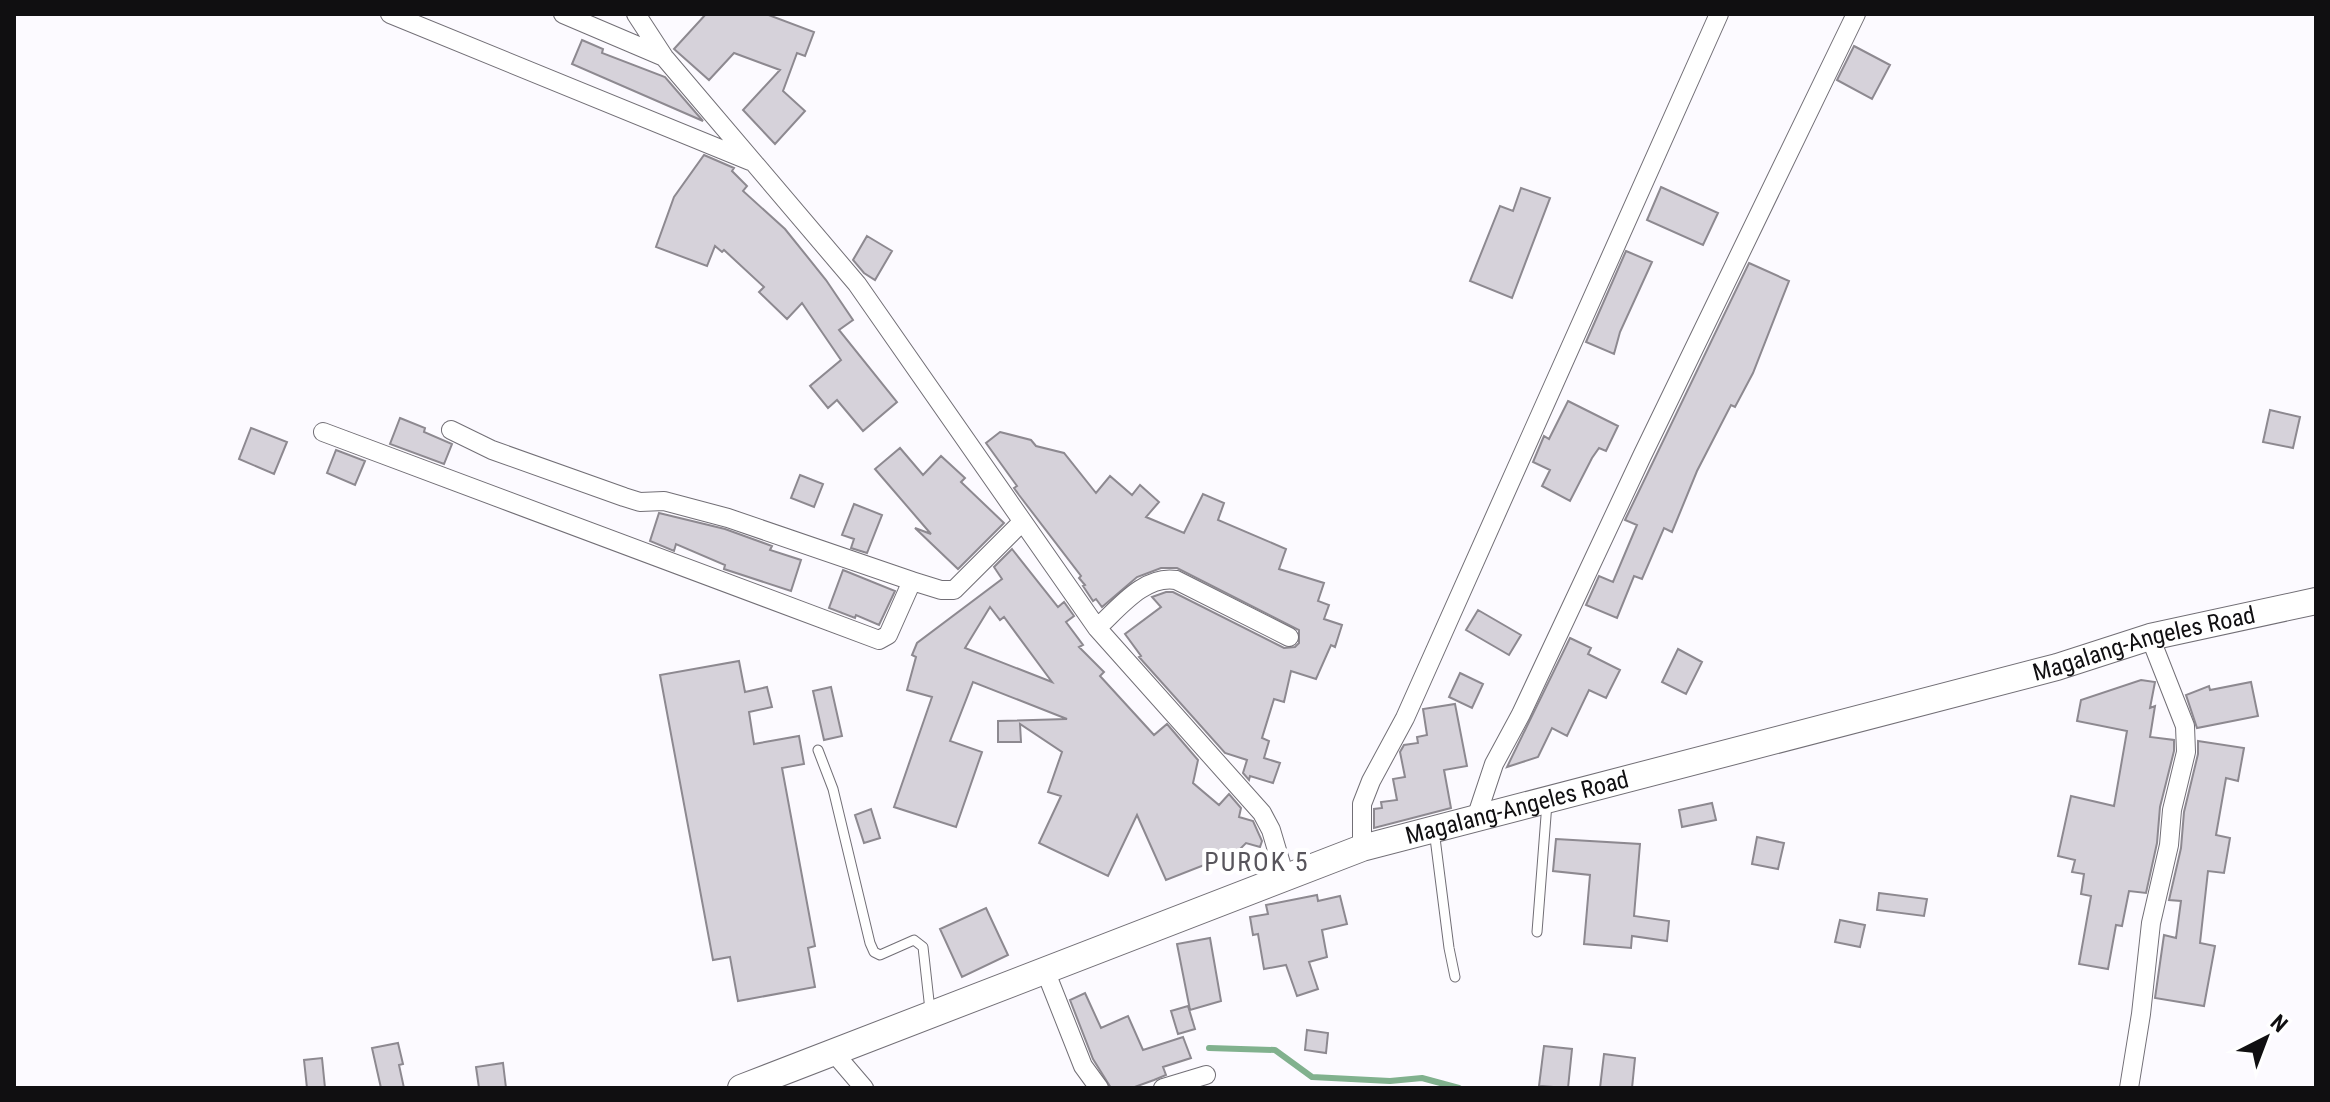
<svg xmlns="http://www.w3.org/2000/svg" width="2330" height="1102" viewBox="0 0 2330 1102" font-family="'Roboto Condensed',sans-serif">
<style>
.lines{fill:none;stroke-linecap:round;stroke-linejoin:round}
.stream{stroke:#81b18e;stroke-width:6}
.building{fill:#d6d2da;stroke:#8d8990;stroke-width:2;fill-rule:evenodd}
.service-casing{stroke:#726f76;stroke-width:11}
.minor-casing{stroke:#726f76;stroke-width:20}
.secondary-casing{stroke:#726f76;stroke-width:28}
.service{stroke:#fff;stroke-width:9}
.minor{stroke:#fff;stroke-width:18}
.secondary{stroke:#fff;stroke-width:26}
.labels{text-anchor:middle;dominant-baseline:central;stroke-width:8;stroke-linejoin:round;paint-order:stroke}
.street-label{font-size:24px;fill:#100f11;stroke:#fff}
.neighbourhood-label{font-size:26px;letter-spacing:2px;fill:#58555c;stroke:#fff}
</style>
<rect width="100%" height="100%" fill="#fcfaff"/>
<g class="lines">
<path class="stream" d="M1209,1048L1275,1050L1312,1077L1390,1081L1422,1078L1459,1088"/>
</g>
<path class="building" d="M706,14H766L814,32L805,56L797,53L783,91L805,111L775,144L743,110L780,70L734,53L709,80L674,49Z
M582,40L603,49L602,53L665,77L703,121L572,64Z
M1854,46L1890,65L1872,99L1837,80Z
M704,155L734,168L732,171L747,186L743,191L785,229L826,280L853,320L839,330L897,402L863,431L837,400L828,408L810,386L841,360L802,303L787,319L759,292L764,287L724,250L722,252L715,246L707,266L656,247L674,197Z
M1661,187L1718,213L1703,245L1647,220Z
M1521,188L1550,198L1512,298L1470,281L1500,206L1513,211Z
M867,236L892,251L875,280L864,273L853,260Z
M1626,251L1652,262L1620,332L1614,354L1586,342Z
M1749,263L1789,281L1753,373L1735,407L1731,405L1697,471L1672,532L1664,528L1642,579L1634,576L1617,618L1586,605L1599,576L1613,582L1637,525L1625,520Z
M1568,401L1618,426L1606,451L1599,448L1592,458L1570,501L1542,486L1550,470L1533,462L1544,436L1549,439Z
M2270,410L2300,417L2293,448L2263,442Z
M400,418L425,428L424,432L452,444L444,464L390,444Z
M251,428L287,442L274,474L239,459Z
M1000,432L1031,440L1036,446L1064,453L1096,493L1110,476L1132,495L1140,485L1159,502L1146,517L1184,533L1203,494L1224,503L1218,520L1286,549L1279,569L1324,583L1318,601L1329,605L1324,619L1342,625L1335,647L1331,645L1316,679L1291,671L1284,702L1274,699L1262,738L1269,741L1264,758L1280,763L1273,783L1250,776L1249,780L1243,773L1247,760L1225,753L1139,657L1141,656L1125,634L1161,607L1152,597L1166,592H1173L1284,648L1295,647L1299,643V630L1177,568H1161L1137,577L1102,607L1096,599L1093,601L1083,586L1085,585L1079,578L1081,576L1019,495L1014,488L1017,486L986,443Z
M900,448L923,475L941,456L965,478L961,482L1004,523L958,569L915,528L931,534L875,469Z
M336,450L365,461L355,485L327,473Z
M800,475L823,484L814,507L791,498Z
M854,504L882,515L867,553L851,548L854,539L842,535Z
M659,513L725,529L772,546L770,550L801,560L791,591L724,569L725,565L676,544L674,551L650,541Z
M1012,549L1058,607L1064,602L1074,616L1066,622L1083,645L1079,647L1104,672L1100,676L1154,735L1167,724L1198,760L1193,783L1219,805L1229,794L1241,808L1239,817L1253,821L1262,841L1260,847L1246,843L1226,863L1222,858L1166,880L1137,815L1108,876L1039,843L1061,796L1048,792L1062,752L1020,724L1021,742H998V721L1067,719L973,682L950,741L982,752L956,827L894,807L932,697L907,690L916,657L912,655L917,643L1002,579L994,567ZM990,607L1000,620L1004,617L1052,682L965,648Z
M843,570L895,591L879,625L856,615L855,618L829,608Z
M1478,610L1521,635L1509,655L1466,630Z
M1570,638L1591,648L1588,654L1620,670L1606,698L1589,690L1567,736L1552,728L1538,757L1507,767Z
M1678,649L1702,662L1686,694L1662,682Z
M739,661L745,692L767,687L772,707L749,712L754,744L799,736L804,764L782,768L815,946L808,948L815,987L738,1001L730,957L713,960L660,675Z
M1460,673L1483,684L1472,708L1449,697Z
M2141,680L2155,682L2150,708L2155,706L2150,737L2174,740V751L2160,807L2157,843L2146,893L2129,891L2122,926L2116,925L2108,969L2079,964L2091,896L2081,894L2084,874L2072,872L2075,860L2058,856L2071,796L2114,806L2127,731L2077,721L2081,700Z
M2251,682L2258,716L2197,728L2186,695L2209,686L2210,690Z
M831,687L842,736L824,740L813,691Z
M1455,704L1467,766L1444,770L1451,808L1374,828V809L1382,808L1381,802L1397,800L1393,779L1405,777L1400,752L1404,745L1418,743L1417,737L1427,735L1423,709Z
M2198,741L2244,748L2238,781L2226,778L2216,835L2230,838L2224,873L2208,871L2200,943L2215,946L2204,1006L2155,998L2164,935L2176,938L2181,901L2169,900L2181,848L2184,812L2198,754Z
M1712,803L1716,820L1682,827L1679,810Z
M871,809L880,838L864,843L855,815Z
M1757,837L1784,843L1778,869L1752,864Z
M1556,839L1640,844L1634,916L1669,921L1667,941L1632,936L1631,948L1584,944L1590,875L1553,871Z
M1879,893L1927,899L1924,916L1877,910Z
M1317,895L1318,901L1340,896L1347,924L1322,930L1327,957L1309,962L1318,989L1297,996L1286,965L1264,969L1258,934L1253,935L1250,917L1268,914L1266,905Z
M986,908L1008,955L962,977L940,929Z
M1840,920L1865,925L1860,947L1835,942Z
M1210,938L1221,1001L1190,1010L1177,944Z
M1085,993L1101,1028L1128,1016L1143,1050L1183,1037L1191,1058L1163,1067L1166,1075L1154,1080L1132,1088H1111L1093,1059L1070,1000Z
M1188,1006L1195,1029L1178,1034L1171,1011Z
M1307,1030L1328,1033L1326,1053L1305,1050Z
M398,1043L403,1064L399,1065L404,1088H381L372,1048Z
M1544,1046L1572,1049L1568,1088L1539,1086Z
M1604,1054L1635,1058L1632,1088H1600Z
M322,1058L325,1088H307L304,1060Z
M503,1063L506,1088H479L476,1067Z"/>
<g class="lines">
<g class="service-casing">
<path id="service" d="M818,750L833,789L870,943L874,952L880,955L914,940L923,947L930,1010
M1434,830L1449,948L1455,977
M1537,932L1547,803"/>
</g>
<g class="minor-casing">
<path id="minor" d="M390,14L750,161
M563,14L664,57
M636,14L664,57L857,284L1097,628L1262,813L1271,830L1285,877
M451,430L492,450L624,497L640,502L664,501L728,518L912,581
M323,432L879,640L888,635L912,581L941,590H954L1022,522
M1097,628C1119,608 1144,575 1176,580L1289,637
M1476,818L1494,764L1521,714L1642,456L1856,14
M1362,848V804L1371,781L1405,718L1719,14
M1045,970L1083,1066L1099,1088
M834,1053L864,1088
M1163,1088L1206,1075
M2129,1088L2141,1014L2151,923L2169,845L2172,810L2186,752L2185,726L2150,637"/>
</g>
<g class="secondary-casing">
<g id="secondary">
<path id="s1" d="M741,1088L1362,848L2057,667L2150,637L2316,601"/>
</g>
</g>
<use href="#service" class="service"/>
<use href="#minor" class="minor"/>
<use href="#secondary" class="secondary"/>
</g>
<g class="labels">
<g class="street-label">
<text stroke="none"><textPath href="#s1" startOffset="1474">Magalang-Angeles Road</textPath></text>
<text stroke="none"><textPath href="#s1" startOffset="826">Magalang-Angeles Road</textPath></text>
</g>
<g class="neighbourhood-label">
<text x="1257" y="862">PUROK 5</text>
</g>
</g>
<rect width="2330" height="1102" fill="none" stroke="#100f11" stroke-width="32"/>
<g transform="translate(2266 1038) rotate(42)" stroke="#ffffff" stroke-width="6" paint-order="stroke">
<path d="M0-6L14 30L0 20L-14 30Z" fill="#100f11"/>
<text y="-12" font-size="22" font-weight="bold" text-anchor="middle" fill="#100f11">N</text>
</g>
</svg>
